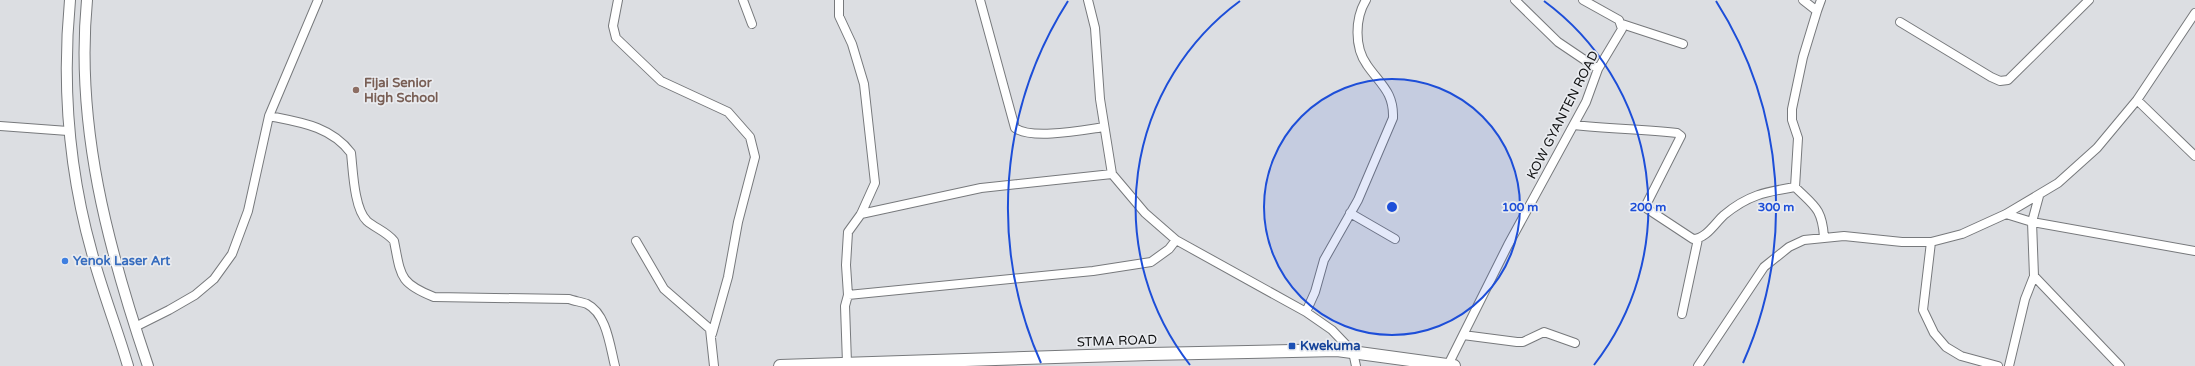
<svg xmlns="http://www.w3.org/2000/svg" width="2195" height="366" viewBox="0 0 2195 366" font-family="'Varela Round',sans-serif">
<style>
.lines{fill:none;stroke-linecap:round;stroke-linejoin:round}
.minor-casing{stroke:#77797c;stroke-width:10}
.tertiary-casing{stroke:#77797c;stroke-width:12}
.secondary-casing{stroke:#77797c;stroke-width:14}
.minor{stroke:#fff;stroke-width:8}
.tertiary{stroke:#fff;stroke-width:10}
.secondary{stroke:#fff;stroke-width:12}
.ring{fill:none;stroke:#1d4ed8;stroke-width:2}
.education-dot{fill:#8d6e63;stroke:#e9ebef;stroke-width:1.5}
.shop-dot{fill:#3f7fe0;stroke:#e9ebef;stroke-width:1.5}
.transit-dot{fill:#1a4fb4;stroke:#e9ebef;stroke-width:1.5}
.labels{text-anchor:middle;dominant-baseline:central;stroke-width:3.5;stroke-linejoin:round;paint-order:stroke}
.education-label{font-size:13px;font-weight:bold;fill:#785e54;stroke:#e9ebef;text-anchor:start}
.street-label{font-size:13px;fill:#111213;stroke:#e9ebef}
.shop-label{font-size:13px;font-weight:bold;fill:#366cbe;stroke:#e9ebef;text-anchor:start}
.transit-label{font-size:13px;font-weight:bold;fill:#164399;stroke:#e9ebef;text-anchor:start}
.centre{fill:#1d4ed8;stroke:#e9ebef;stroke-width:2}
.ring-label{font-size:12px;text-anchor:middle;font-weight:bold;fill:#1d4ed8;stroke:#e9ebef;stroke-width:3.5;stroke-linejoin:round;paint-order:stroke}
</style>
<rect width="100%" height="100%" fill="#dcdee2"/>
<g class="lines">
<g class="minor-casing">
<path id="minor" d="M618,0L613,26L616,38L661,81L728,112L750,137L755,157L738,222L728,277L712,334
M743,0L752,24
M839,0V16L852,44L864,84L875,183L861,214L848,232L846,265L848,295L845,306L847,363
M980,0L1015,128C1032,140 1083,130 1104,127
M1088,0L1095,28L1100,99L1112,174
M1515,0L1558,42L1598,69
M1803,0L1817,11L1821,0
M1817,11L1803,57L1792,109V120L1798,138L1795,187C1814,206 1822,208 1824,237
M1900,22L1991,77L2000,81L2008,80L2089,0
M1622,24L1683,44
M2137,100L2195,156
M269,116C299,122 331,126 351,153C353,170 354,209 367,221C375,228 387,232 394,241C401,276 399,283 434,297L569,299C574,301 582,302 587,304C607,314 610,347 615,366
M1574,125C1609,129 1643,129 1677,133L1681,136L1646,205V208L1693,239C1706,239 1715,223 1724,215C1748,195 1765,192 1795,187
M0,126L68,131
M2039,196L2032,222L2034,276L2120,366
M1350,213L1395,239
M861,214L981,188L1112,174L1145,213L1176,240
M2006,214L2032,222L2195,251
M636,241L664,289L710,329L714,366
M1931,242L1923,310L1934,333L1946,347L1961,356L1998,366
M848,295L1093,271L1151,262L1169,249L1176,240L1306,312L1332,330L1353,352L1356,366
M1306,312L1315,292L1324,260L1358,200L1393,118C1394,92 1380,84 1367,65C1354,47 1355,18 1366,0
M1682,314L1698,239
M135,327L169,310L195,295L214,279L232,254L248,211L269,116L318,0
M1463,335L1517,342H1523L1544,332L1575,343
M1448,365L1508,245L1586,102L1598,69L1622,29L1619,20L1583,0
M1698,366L1764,267L1789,247L1804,240L1844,236L1902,242H1931L1962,234L2006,214L2058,183L2097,148L2137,100L2195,13
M2009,366L2025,299L2034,276"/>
</g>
<g class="tertiary-casing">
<path id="tertiary" d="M70,0C62,85 69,171 92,253C102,291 117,328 128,366
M87,0C75,126 108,248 148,366"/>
</g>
<g class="secondary-casing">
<path id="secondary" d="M780,366L1150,354L1337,350L1454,366"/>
</g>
<use href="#minor" class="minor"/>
<use href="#tertiary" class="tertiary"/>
<use href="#secondary" class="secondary"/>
</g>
<circle cx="1392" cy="207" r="128" fill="#1d4ed8" fill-opacity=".12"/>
<g class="ring">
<circle cx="1392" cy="207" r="128"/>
<path d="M1190 365A256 256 0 0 1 1240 1M1544 1A256 256 0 0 1 1594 365"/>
<path d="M1041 363A384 384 0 0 1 1068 1M1716 1A384 384 0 0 1 1743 363"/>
</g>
<circle class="education-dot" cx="356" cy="90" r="4"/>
<circle class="shop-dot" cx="65" cy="261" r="4"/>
<rect class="transit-dot" x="1288" y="342" width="8" height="8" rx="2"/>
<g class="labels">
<g class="education-label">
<text x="364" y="83">Fijai Senior<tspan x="364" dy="15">High School</tspan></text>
</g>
<g class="street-label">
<text transform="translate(1563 115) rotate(-63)">KOW GYANTEN ROAD</text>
<text transform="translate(1117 341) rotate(-2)">STMA ROAD</text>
</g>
<g class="shop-label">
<text x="73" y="261">Yenok Laser Art</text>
</g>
<g class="transit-label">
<text x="1300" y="346">Kwekuma</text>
</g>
</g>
<circle cx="1392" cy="207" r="6" class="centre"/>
<g class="ring-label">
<text x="1520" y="211">100 m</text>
<text x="1648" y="211">200 m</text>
<text x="1776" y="211">300 m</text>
</g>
</svg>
